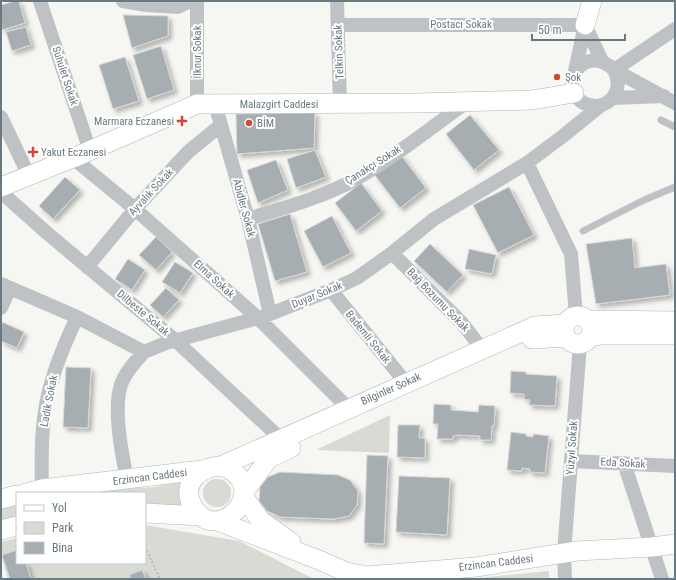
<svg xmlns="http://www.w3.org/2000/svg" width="676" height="580" viewBox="0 0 676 580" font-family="'Roboto Condensed',sans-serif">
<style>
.green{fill:#d7dbd3}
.building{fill:#a6aeb2;stroke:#d8d7d6;filter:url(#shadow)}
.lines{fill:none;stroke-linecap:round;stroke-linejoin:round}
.secondary-casing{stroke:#b0b6b9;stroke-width:20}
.path{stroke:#b8bbbd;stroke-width:2;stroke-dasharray:2 2;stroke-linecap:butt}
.lane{stroke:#bec2c5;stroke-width:7}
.street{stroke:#bec2c5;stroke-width:14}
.secondary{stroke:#fff;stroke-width:19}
.poi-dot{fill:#d14839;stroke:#fff;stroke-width:1.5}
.labels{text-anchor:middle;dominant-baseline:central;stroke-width:4;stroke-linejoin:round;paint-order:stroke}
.street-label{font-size:11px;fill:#687981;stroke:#fff}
.poi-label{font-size:11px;fill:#687981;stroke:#fff;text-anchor:start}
</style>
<defs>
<filter id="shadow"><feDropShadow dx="3.5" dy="3.5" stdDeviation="2" flood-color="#0004"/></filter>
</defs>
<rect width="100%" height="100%" fill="#f6f6f3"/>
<path class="green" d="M390,415L389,453L316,450Z
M203 493a14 14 0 1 1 28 0a14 14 0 1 1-28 0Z
M186,479L188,509L145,506V493H58L156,487Z
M17,501V518L1,522V506Z
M145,525L239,541L314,579H8L1,553V542L17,538V563H145Z
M549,571V579H468Z"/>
<path class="building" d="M15,1H19L25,23L2,30L1,5Z
M123,15L168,16V36L132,48Z
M26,27L31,45L12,51L6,32Z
M161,46L174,90L147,99L133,55Z
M125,57L139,101L113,109L99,65Z
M315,113L314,148L237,154L236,114Z
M470,115L499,150L474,170L446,134Z
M315,150L326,177L296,188L287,159Z
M400,154L426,188L400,208L374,174Z
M276,160L288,190L258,203L247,170Z
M65,177L80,190L53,219L39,206Z
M361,183L382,211L356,231L335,203Z
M509,187L534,235L498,253L473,205Z
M290,214L307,272L275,281L258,224Z
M332,216L351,253L323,267L304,231Z
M156,237L172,252L156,270L139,255Z
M632,238L635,268L666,264L670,295L596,304L586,244Z
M430,244L463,275L447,292L414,261Z
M469,249L496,255L492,274L465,269Z
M128,259L145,270L132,290L115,279Z
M175,262L193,273L180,293L162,282Z
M166,288L179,300L163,317L150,305Z
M2,322L24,332L17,348L1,341Z
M66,367L91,368L88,428L63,427Z
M511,371L526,372V374L557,376L555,406L529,405L530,400L524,399V394L510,393Z
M434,404L451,405V410L478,412L479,405L495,406L494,426H492L491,440H480V436L457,435L453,436V439H437L438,424H433Z
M398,425H420L419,438H425V458L397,457Z
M511,432L526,434V436L533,437V434L549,436L545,473L530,472V469L522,468V471L507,470Z
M367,455L388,456L384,544L364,543Z
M280,472L338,475L350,480L358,491L357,505L349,516L333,519L280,517L267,511L259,501L260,487L268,477Z
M399,476L450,478L447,535L396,532Z
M17,550V563H26L31,579H10L2,555Z
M142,570L146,579H131L129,575Z"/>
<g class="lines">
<g class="secondary-casing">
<path id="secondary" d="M585,25L592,1
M1,187L73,158L197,104L418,103L532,100L574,93
M564 330a14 14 0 1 1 28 0a14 14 0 1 1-28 0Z
M588,320L675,321
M590,337L602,335H675
M532,339L566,337
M221,466C277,485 216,551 192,505C181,483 200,467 221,466L535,326L565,324
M244,492L269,458L291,448
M26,493L42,489L202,470
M243,496L261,521L291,542
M1,499L17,495
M145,513L201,516
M217,521L319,560L346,572L367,576L476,567L577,551L652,547L675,544
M1,530L17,526"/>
</g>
<path class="path" d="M145,547L160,579"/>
<path class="lane" d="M661,120L675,127
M583,231L644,200L675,187"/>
<path class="street" d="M40,1L90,151
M123,1L146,5L178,7L190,1
M337,1L340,104
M338,25H585
M585,25L602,61
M614,70C621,83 618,99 602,105C595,107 588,106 582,102C555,83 587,42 614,70L675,103
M614,70L675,29
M575,71L585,25
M613,98L664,96
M197,104V1
M215,104L248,219L270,314
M1,117L29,176
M73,158L135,209L258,318L348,408
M527,163L571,254L576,316
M1,192L47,233L175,340L280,438
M248,219C283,208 321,198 354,180C394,158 430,128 467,102
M392,253L462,323L482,349
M87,267L135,209L188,152L221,125
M1,284L77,317L144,352L166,343L265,316L331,290L357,278L392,253L434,219L527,163L563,136L600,106
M331,290L406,383
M1,308L10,288
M571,461L675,466
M624,463L662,579
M127,480C122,454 112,406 122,382C127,370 135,362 144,352
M42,489C41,451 41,413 53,377C59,356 68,337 77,317
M565,579L564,553L580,344"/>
<use href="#secondary" class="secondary"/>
</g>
<g class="poi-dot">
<circle cx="557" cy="77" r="4"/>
<path d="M180 115h4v4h4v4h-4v4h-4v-4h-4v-4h4z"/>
<circle cx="249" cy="123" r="4"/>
<path d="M31 146h4v4h4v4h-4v4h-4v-4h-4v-4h4z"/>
</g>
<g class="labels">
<g class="street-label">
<text x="461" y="24">Postacı Sokak</text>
<text transform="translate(197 52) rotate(-90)">İlknur Sokak</text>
<text transform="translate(339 52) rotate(-92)">Telkin Sokak</text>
<text transform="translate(65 76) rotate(72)">Suhulet Sokak</text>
<text x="279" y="104">Malazgirt Caddesi</text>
<text transform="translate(373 165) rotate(-32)">Çanakçı Sokak</text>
<text transform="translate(151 192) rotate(-47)">Ayvalık Sokak</text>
<text transform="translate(244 208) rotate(75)">Abidler Sokak</text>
<text transform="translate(214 279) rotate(42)">Elma Sokak</text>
<text transform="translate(317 295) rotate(-22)">Duyar Sokak</text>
<text transform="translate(438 300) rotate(46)">Bağ Bozumu Sokak</text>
<text transform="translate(143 313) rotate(40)">Dilbeste Sokak</text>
<text transform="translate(368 337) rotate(51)">Bademli Sokak</text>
<text transform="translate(391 389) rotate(-24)">Bilginler Sokak</text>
<text transform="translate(49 401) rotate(-79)">Ladik Sokak</text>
<text transform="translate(572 448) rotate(-86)">Yüzyıl Sokak</text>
<text transform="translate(623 463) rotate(3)">Eda Sokak</text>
<text transform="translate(150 477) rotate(-7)">Erzincan Caddesi</text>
<text transform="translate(496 563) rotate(-7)">Erzincan Caddesi</text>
</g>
<g class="poi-label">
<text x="565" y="77">Şok</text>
<text x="174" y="121" text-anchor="end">Marmara Eczanesi</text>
<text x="257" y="123">BİM</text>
<text x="41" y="152">Yakut Eczanesi</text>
</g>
</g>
<rect width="676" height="580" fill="none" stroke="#687981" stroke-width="4"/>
<rect x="16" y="492" width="130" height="72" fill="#ffffff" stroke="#c3c9cd"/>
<rect x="24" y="505" width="20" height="6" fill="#ffffff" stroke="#c3c9cd"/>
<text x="52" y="512" font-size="12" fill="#687981">Yol</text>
<rect x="24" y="522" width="20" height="12" fill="#d7dbd3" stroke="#c3c9cd"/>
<text x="52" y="532" font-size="12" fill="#687981">Park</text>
<rect x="24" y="542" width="20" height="12" fill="#a6aeb2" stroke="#c3c9cd"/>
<text x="52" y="552" font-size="12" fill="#687981">Bina</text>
<path d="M532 34v6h93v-6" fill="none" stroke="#687981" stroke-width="2"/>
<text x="538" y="34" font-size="12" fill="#687981" stroke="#ffffff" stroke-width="3" paint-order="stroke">50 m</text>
</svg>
